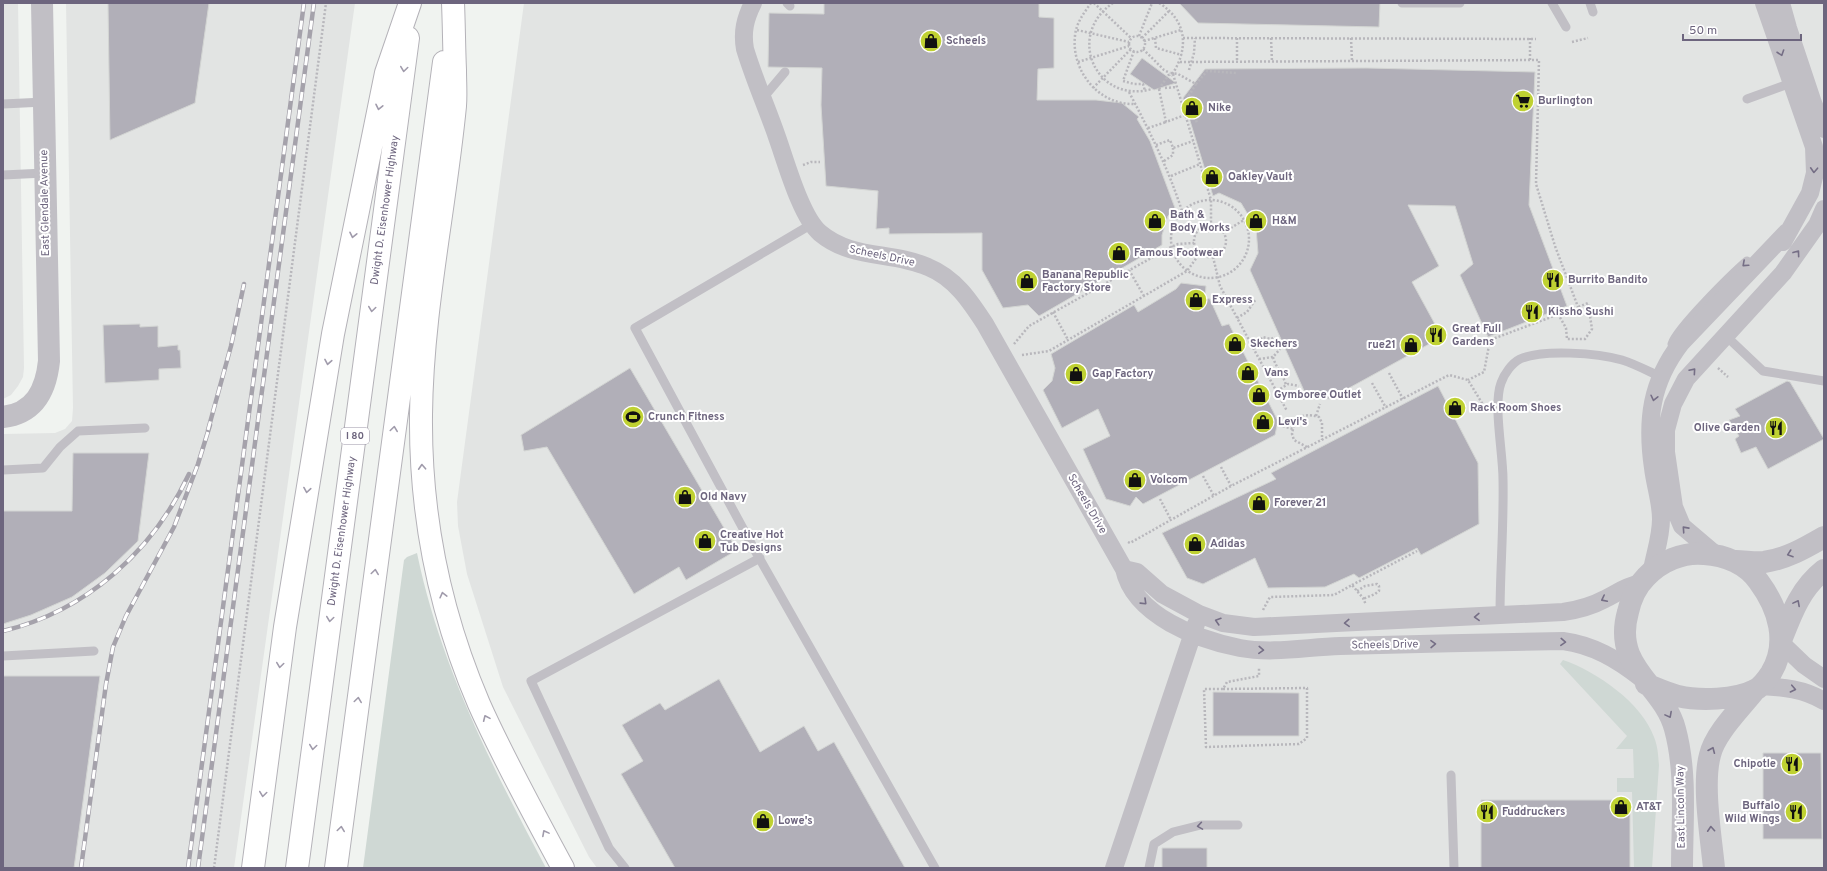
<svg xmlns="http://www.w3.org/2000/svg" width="1827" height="871" viewBox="0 0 1827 871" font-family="Overpass,sans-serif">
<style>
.built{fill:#e2e4e3}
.green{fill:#cfd8d4}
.building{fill:#b1afb8;stroke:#d3d5d3}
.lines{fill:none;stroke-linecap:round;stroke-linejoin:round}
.motorway-casing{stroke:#b4b2b8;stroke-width:24}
.path{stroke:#b8b7bc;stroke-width:2.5;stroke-dasharray:2 2;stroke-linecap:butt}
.service{stroke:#c1bfc5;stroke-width:9}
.minor{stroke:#c1bfc5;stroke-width:18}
.tertiary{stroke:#c1bfc5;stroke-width:22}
.motorway{stroke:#fff;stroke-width:22}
.rail-casing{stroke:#a5a2ab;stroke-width:4.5}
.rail{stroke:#fff;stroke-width:3;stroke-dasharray:9;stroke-linecap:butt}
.path-bridge{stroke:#b8b7bc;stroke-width:2.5;stroke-dasharray:2 2;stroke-linecap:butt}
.oneway{stroke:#756e85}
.oneway2{stroke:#a09bab}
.labels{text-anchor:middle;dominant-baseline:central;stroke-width:4;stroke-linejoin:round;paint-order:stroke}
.shield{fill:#fff;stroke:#9993a5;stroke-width:1}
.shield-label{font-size:10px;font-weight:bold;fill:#6d657e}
.poi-label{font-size:11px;font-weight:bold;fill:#6d657e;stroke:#fff;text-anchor:start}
.street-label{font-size:11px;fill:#6d657e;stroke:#fff}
</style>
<rect width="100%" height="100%" fill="#f0f3f0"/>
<path class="built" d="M3,3H18L24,368L23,377L18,386L11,395L3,399Z
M66,3H355L234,868H3V434L55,433L65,429L72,421L73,408Z
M524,3H1824V868H597L589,857L503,687L467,574L458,526L457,502Z"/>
<path class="green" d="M417,553C440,665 492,767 546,868H363L404,560L407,557Z
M1563,660C1596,671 1642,703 1654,737C1658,747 1658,755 1659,765L1652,868H1634L1632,792H1617V778H1634L1633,749H1616L1627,736L1560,664Z"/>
<path class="building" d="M108,3H209L195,103L110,140Z
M824,3H1039V17L1054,18V68L1038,69L1037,100H1096L1122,103L1139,117L1137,119L1150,141L1175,208L1168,216L1162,235V245L1039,316L1028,305L1003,308L982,270V233L889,234V228L876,229L878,191L826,186L821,105L822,68L768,67L769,13L824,14Z
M1179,3H1380L1379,27L1198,23Z
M1142,58L1176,83L1154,90L1130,74Z
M1367,68L1535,72L1529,205L1567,306L1488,337L1460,275L1473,264L1455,206L1408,205L1439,266L1412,282L1442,337L1329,399L1305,393L1250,270L1258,253L1256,228L1241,203L1219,193L1213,196L1183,98L1205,69Z
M1181,283L1206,286L1205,298L1210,299L1222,326L1229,324L1278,421L1275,435L1143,504L1136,497L1130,506L1106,499L1083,449L1110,436L1098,409L1062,428L1043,390L1052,381L1055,368L1051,354L1134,305L1138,312L1176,289Z
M140,324V327L158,326V347L178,345V350H180L181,368L159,369V380L105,383L103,325Z
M630,368L737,550L686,580L679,567L634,594L547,447L524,451L521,435Z
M1787,381L1790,382L1824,439L1768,469L1756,447L1741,453L1735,439L1739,436L1729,420L1740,416L1735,409Z
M1438,386L1478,463L1479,524L1421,555L1417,548L1359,578L1354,574L1325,587L1268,588L1255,558L1203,584L1187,578L1162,533L1276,479L1271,473Z
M73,453H149L138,541L105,573L72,597L31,615L3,624V511H72Z
M3,676H100L74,868H3Z
M719,679L760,752L804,726L818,751L834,742L905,868H675L621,774L643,761L622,725L660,703L665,710Z
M1213,692L1299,693V736H1213Z
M1763,753H1821L1822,839H1763Z
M1481,800H1630V868H1481Z
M1162,848H1207V868H1162Z"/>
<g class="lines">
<g class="motorway-casing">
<path id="motorway" d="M453,3C454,25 454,48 455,70C455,82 456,95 455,106C445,209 422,311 421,415C420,514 440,613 479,704C504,760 534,814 563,868
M253,868L285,627L333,334L386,73L410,3
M297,868L408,38
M336,868L444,62"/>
</g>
<path class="path" d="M1091,3C1084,13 1076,23 1075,36C1071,71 1099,106 1136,104
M1094,3L1131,38
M1113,3C1065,35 1096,105 1152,89
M1159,3C1188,21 1189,50 1171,76
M1077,30L1129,42
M1139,36L1152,3
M1129 44a8 8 0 1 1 16 0a8 8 0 1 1-16 0Z
M1142,38L1169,11
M1155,38L1156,48L1182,55
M1183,38L1536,39
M1237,38V62
M1271,38L1272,62
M1351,38L1352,61
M1144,41L1181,30
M1572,42L1588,38
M1143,49L1164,70L1170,73
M1134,51L1123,81L1134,84H1143L1145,91
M1530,60V38
M1078,62L1129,46
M1180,62L1539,60L1536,184L1555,246L1578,307L1490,340L1484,372L1468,380
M1189,70L1194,53L1195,38
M1173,74L1211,200V225
M1196,84L1188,97L1197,123
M1093,88L1131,49
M1165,88L1177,87
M1159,89L1166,122L1185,115
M1129,92C1150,132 1168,168 1182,211
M1148,128L1166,122
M1156,145L1170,140L1173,148L1193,141
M1164,161L1173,155V148
M803,165L811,162H820
M1171,176L1200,164
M1171 239a39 39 0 1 1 78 0a39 39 0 1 1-78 0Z
M1194 241a16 16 0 1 1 32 0a16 16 0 1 1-32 0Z
M1224,232L1244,220
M1213,257L1220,286L1287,411
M1129,270L1144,296
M1053,312L1068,340
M1558,314L1566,328L1567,339H1585L1592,329L1588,303L1578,307
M1237,318L1247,312L1256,299
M1014,344L1029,326L1171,247L1178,244L1194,243
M1254,349L1262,337L1271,339L1275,337
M1022,355L1049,351L1187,271L1200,253
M1273,357C1276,368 1283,374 1286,385
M1259,359L1273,357L1280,349
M1718,368L1728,377
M1389,373L1403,399
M1372,383L1386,408
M1277,391L1288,384L1299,386
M1316,416L1320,404
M1279,425L1293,429
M1307,447L1294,440L1292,434L1295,419C1303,415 1309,414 1319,417L1322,423V440
M1221,467L1231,486
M1203,476L1214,496
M1160,499L1171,520
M1128,542L1130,543L1231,486L1449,375L1468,380L1485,408
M1352,585L1417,551
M1357,591L1365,586L1377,584L1379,586V591L1375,594L1363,599
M1263,610L1270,597L1334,595L1352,585L1363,598L1366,605
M1223,689L1307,688V738L1299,744L1206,747L1204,689H1223L1227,682L1259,676V667
M214,868L326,3"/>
<path class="service" d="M787,3L790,6
M1402,3H1460
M1552,3L1566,27
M1590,3L1593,12
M763,98L785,72
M1747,99L1791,83
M3,104L44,102
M3,175L45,173
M812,224L635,328L753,547L935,868
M1725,335L1763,371L1824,381
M1672,344C1677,328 1732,274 1747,261
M3,470L43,468L60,447L78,431L145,428
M1500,616C1500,570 1504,525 1503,479C1503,453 1493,405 1501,383C1504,374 1512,363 1520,359C1542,349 1598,353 1622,360C1635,364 1648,371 1661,377
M3,656L94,651
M1451,775L1454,868
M625,868L609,848L531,681L760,558
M1149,868L1154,844L1173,832L1201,825H1238"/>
<path class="minor" d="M753,3C745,19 742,32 745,49C754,79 767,108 777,137C786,162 801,217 820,233C852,260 892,251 928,267C955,278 970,301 985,324L1124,569C1134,616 1199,640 1240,648C1273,654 1307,647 1340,646C1414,644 1489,642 1563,641C1593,645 1617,659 1641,678
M1764,3L1814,147L1815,173L1810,193L1783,242
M1781,3L1788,28L1813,103L1824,129
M1715,554L1682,526L1674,507L1666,452V430L1673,404L1686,379L1783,273L1817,225L1824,209
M1124,569L1137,572L1162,594L1199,614L1223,623L1254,627L1563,612C1577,610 1592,606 1605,599C1617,593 1626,586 1639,584
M1652,570C1655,553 1661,537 1661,519C1661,502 1655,485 1653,468C1646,420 1651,382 1681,343L1787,232
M1781,643L1804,665L1824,679
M1760,686C1783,687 1804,689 1824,701
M1114,868L1196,624"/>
<path class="tertiary" d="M3,417C35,413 46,390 49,361L42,3
M1736,561C1745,561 1755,563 1764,562C1786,559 1805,548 1824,537
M1782,638C1792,612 1801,588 1824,570
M1646,684C1656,688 1667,693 1678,696C1699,701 1736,700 1755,690C1761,687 1767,679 1771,673C1789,643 1779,609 1759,582C1747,564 1725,555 1704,554C1683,552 1661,561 1646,577C1636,587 1631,598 1628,612C1612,668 1663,684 1675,729C1687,773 1682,823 1682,868
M1714,868C1711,837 1702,784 1710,755C1715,733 1741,708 1755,690"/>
<use href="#motorway" class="motorway"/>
<g class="rail-casing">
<path id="rail" d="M208,430L231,346L244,284
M3,631C87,611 153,551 189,474
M81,868L106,684L113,647L126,616L174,527L198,464L210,425
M188,868L304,3
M198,868L314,3"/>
</g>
<use href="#rail" class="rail"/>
<path class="path-bridge" d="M1159,89L1170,73L1178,74L1196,84L1207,71L1237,73"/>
</g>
<defs><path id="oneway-chevron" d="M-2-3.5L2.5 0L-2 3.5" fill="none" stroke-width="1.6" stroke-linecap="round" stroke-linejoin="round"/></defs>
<g class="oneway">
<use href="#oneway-chevron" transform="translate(1781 53) rotate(71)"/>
<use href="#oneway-chevron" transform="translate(1814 170) rotate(93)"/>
<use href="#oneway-chevron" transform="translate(1797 253) rotate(-54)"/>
<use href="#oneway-chevron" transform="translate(1745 264) rotate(138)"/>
<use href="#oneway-chevron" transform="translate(1693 371) rotate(-49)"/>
<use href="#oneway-chevron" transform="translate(1654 398) rotate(103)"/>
<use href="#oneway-chevron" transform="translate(1685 529) rotate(-132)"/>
<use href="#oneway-chevron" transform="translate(1790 554) rotate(161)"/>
<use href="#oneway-chevron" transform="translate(1604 599) rotate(153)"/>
<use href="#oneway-chevron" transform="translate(1144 602) rotate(44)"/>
<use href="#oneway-chevron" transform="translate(1797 603) rotate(-62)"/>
<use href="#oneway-chevron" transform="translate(1477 617) rotate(178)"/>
<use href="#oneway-chevron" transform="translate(1218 621) rotate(-163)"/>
<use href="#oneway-chevron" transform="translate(1347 623) rotate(177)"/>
<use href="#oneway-chevron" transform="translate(1563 642) rotate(3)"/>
<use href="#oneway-chevron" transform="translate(1433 644) rotate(-1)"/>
<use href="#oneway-chevron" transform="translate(1261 650) rotate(3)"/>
<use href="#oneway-chevron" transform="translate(1793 689) rotate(12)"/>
<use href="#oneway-chevron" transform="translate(1669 715) rotate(62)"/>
<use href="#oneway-chevron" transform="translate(1712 750) rotate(-67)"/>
<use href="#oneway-chevron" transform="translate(1200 826) rotate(171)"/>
<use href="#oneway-chevron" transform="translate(1711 829) rotate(-94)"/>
</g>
<g class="oneway2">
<use href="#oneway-chevron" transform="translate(404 69) rotate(98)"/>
<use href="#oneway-chevron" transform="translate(379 107) rotate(102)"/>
<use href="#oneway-chevron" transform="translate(353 235) rotate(102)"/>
<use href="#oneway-chevron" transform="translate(372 309) rotate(98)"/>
<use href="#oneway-chevron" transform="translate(328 362) rotate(100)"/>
<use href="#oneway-chevron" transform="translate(394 429) rotate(-82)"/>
<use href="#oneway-chevron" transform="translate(422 467) rotate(-93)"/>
<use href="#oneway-chevron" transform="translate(307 490) rotate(99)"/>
<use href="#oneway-chevron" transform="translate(375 572) rotate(-82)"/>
<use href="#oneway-chevron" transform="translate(443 595) rotate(-104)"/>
<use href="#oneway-chevron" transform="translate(330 619) rotate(98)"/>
<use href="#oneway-chevron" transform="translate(280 665) rotate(98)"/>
<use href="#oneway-chevron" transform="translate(358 700) rotate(-82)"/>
<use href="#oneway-chevron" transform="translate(486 718) rotate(-114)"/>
<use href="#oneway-chevron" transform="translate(313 747) rotate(98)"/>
<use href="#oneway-chevron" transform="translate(263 794) rotate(98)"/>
<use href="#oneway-chevron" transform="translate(341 829) rotate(-82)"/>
<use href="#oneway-chevron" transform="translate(545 833) rotate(-118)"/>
</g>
<defs>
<g id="shop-disc" transform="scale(1.15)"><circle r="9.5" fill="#bfd132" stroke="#fff"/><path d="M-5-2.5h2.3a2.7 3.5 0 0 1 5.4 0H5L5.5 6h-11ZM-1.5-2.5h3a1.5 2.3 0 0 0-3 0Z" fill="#111"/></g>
<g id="supermarket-disc" transform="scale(1.15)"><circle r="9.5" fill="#bfd132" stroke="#fff"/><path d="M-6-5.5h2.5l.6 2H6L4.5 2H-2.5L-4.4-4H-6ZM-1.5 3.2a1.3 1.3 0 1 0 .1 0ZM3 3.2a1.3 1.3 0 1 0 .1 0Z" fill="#111"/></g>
<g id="restaurant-disc" transform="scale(1.15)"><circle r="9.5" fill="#bfd132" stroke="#fff"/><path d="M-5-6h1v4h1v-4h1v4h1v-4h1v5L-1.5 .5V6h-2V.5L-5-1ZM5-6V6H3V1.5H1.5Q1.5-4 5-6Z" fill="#111"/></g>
<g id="stadium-disc" transform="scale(1.15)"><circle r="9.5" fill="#bfd132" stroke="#fff"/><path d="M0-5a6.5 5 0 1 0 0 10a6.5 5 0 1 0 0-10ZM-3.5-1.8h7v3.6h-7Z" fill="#111"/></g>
</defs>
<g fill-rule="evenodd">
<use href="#shop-disc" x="931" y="41"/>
<use href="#supermarket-disc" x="1523" y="101"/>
<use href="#shop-disc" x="1192" y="108"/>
<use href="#shop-disc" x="1212" y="177"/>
<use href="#shop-disc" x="1155" y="221"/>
<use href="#shop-disc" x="1256" y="221"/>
<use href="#shop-disc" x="1119" y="253"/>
<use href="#restaurant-disc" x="1553" y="280"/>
<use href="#shop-disc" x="1027" y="281"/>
<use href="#shop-disc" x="1196" y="300"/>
<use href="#restaurant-disc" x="1532" y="312"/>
<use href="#restaurant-disc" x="1436" y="335"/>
<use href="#shop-disc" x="1235" y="344"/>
<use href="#shop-disc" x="1411" y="345"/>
<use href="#shop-disc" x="1248" y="373"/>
<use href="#shop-disc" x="1076" y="374"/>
<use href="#shop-disc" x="1259" y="395"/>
<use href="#shop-disc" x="1455" y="408"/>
<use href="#stadium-disc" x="633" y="417"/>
<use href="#shop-disc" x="1263" y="422"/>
<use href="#restaurant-disc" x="1776" y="428"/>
<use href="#shop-disc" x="1135" y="480"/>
<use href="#shop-disc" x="685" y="497"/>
<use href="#shop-disc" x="1259" y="503"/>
<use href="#shop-disc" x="705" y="541"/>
<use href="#shop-disc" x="1195" y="544"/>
<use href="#restaurant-disc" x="1792" y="764"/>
<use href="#shop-disc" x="1621" y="807"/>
<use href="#restaurant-disc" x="1487" y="812"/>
<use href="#restaurant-disc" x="1796" y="812"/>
<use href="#shop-disc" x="763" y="821"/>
</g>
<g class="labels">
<rect class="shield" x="341" y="428" width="28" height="16" rx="3"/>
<g class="shield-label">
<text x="355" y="436">I 80</text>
</g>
<g class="poi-label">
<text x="946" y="41">Scheels</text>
<text x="1538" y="101">Burlington</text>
<text x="1208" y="108">Nike</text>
<text x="1228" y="177">Oakley Vault</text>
<text x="1170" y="215">Bath &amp;<tspan x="1170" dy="13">Body Works</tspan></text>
<text x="1272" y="221">H&amp;M</text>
<text x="1134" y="253">Famous Footwear</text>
<text x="1042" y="275">Banana Republic<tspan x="1042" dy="13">Factory Store</tspan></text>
<text x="1568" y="280">Burrito Bandito</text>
<text x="1212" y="300">Express</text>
<text x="1548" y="312">Kissho Sushi</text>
<text x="1452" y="329">Great Full<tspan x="1452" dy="13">Gardens</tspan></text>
<text x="1250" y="344">Skechers</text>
<text x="1396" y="345" text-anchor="end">rue21</text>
<text x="1264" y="373">Vans</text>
<text x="1092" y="374">Gap Factory</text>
<text x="1274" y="395">Gymboree Outlet</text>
<text x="1470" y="408">Rack Room Shoes</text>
<text x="648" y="417">Crunch Fitness</text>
<text x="1278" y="422">Levi's</text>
<text x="1760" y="428" text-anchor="end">Olive Garden</text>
<text x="1150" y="480">Volcom</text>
<text x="700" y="497">Old Navy</text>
<text x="1274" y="503">Forever 21</text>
<text x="720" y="535">Creative Hot<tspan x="720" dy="13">Tub Designs</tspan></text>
<text x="1210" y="544">Adidas</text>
<text x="1776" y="764" text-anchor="end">Chipotle</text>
<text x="1780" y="806" text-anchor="end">Buffalo<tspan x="1780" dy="13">Wild Wings</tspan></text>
<text x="1636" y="807">AT&amp;T</text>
<text x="1502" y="812">Fuddruckers</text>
<text x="778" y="821">Lowe's</text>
</g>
<g class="street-label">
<text transform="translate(45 203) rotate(-91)">East Glendale Avenue</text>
<text transform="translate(385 210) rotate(-82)">Dwight D. Eisenhower Highway</text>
<text transform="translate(882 256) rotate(12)">Scheels Drive</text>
<text transform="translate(1087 504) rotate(60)">Scheels Drive</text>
<text transform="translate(342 531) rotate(-82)">Dwight D. Eisenhower Highway</text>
<text transform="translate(1385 645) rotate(-1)">Scheels Drive</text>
<text transform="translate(1681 807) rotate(-91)">East Lincoln Way</text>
</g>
</g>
<rect width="1827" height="871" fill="none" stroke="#6d657e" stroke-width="8"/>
<path d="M1683 34v6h118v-6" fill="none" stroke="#6d657e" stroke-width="2"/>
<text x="1689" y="34" font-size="12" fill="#6d657e" stroke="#ffffff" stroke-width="3" paint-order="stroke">50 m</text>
</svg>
